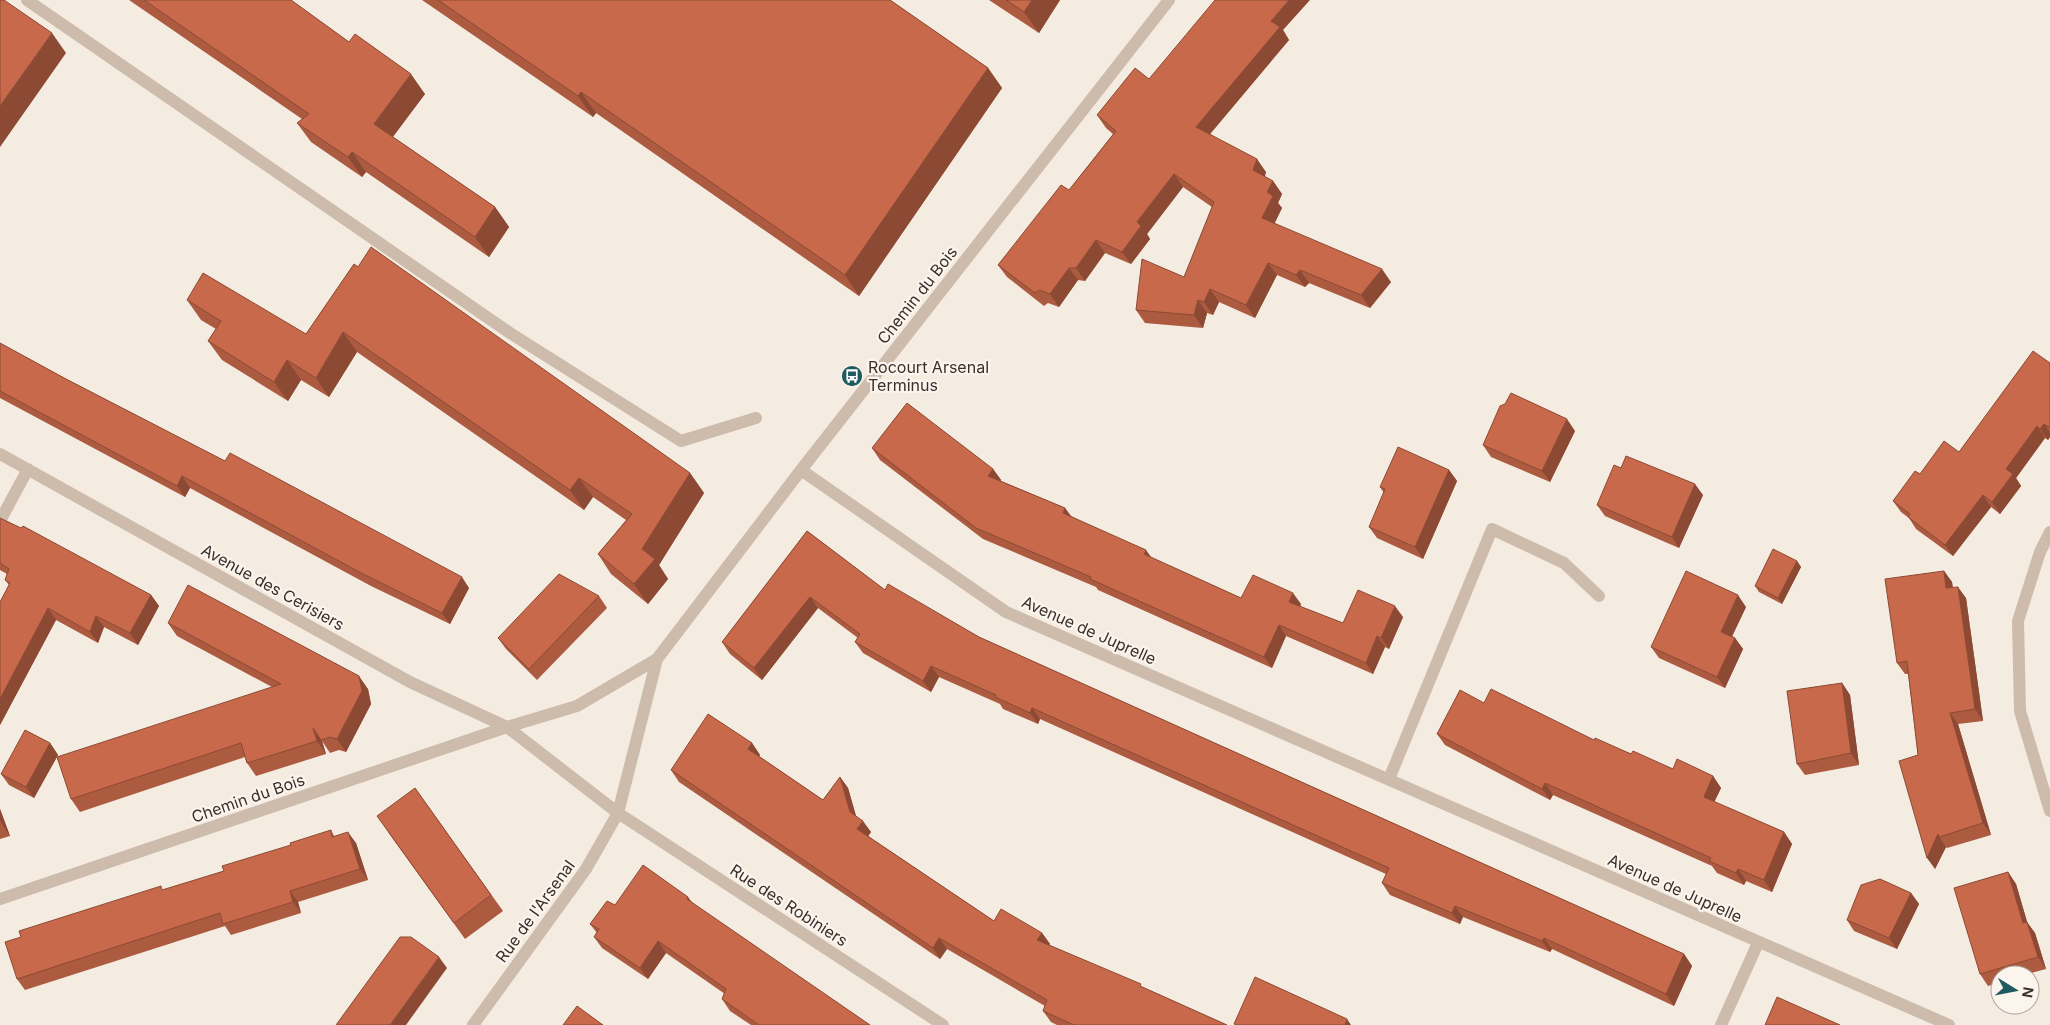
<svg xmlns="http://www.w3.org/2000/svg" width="2050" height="1025" viewBox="0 0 2050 1025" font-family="Inter,sans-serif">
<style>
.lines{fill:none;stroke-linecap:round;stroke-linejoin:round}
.lane{stroke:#cdbbac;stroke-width:12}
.street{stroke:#cdbbac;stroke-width:12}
.wall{fill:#ac5a40}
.shaded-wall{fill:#8c4a34}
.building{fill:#c8694b;stroke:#8c4a34}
.labels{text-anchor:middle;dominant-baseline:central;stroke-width:4.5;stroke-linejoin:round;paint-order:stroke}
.street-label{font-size:16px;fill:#3b302b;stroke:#fbf5ee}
.poi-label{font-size:16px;fill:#3b302b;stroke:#fbf5ee;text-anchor:start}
</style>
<rect width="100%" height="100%" fill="#f4ebe1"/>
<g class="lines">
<path class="lane" d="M27,0L510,333L681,441L756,418"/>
<path class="street" d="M0,454L410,682L507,727L618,813L943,1025
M801,470L1006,612L1949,1025
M0,521L28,469
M2050,532L2040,552L2018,621L2020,711L2050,811
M1389,779L1492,529L1564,563L1599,596
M0,899L507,727L577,706L657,659L801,470L1169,0
M473,1025L586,869L618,813L657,659
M1721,1025L1758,943"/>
</g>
<path class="wall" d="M129,0H291L349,42L425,94L393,137L495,207L509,227L489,257L366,172L362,177L311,142L297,123L302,119Z
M422,0H890L988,68L1002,88L859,296L596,113L593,117Z
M989,0H1060L1039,33Z
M1283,30L1289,40L1210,134L1266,172L1265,177L1273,181L1282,194L1278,203L1282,208L1274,223L1391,282L1370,308L1309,283L1305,287L1277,275L1255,318L1219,302L1213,315L1207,313L1203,328L1145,323L1136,310L1184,277L1212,207L1183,187L1147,234L1150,239L1131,264L1105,253L1085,281L1078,280L1059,307L1048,303L1044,306L1007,277L998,265L1069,190L1113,134L1106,128L1097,115L1149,79Z
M354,264L690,473L704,493L659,565L668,579L648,604L611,574L598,554L626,520L593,497L584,510L357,352L329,397L301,380L288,401L222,360L208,341L216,329L201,320L187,300L306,334Z
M0,343L66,379L469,588L450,624L371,586L190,488L185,497L0,398Z
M2050,363V437L2048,440L2045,438L2016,478L2021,486L2000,514L1991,507L1953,556L1916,529L1909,518L1901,512L1893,501L1920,474L1959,452Z
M1575,431L1550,482L1491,457L1483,445Z
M872,448L993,469L1001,480V481L1065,508L1071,516L1152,558L1241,598L1301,604L1300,607L1343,623L1403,617L1389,649L1385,647L1373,674L1286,636L1272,668L1098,590L1096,587L983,539L880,460Z
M1449,470L1457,481L1423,559L1377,538L1369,527L1384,493L1380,487Z
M1703,495L1679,548L1605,516L1597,505Z
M0,518L151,595L159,606L138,645L104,627L98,643L56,620L0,725V602L9,585L5,580L7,574L0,570Z
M807,531L885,590L979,637L1684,954L1692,966L1674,1006L1552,949L1550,952L1463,917L1460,924L1390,895L1382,883L1386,874L1040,719L1038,724L1003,709L1000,704L939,677L931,692L863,653L855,642L858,638L818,608L762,680L730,654L722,642Z
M1797,561L1801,567L1782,604L1759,592L1755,586Z
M1944,571L1952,582L1953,588L1966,598L1983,721L1958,724L1991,835L1947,848L1946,847L1935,869L1918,755L1908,674H1905L1897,663Z
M599,596L607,608L537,680L506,649L498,638Z
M1746,607L1732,636L1735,638L1743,649L1725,688L1659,658L1651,647Z
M168,623L368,689L371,704L346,752L339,750L330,753L322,741L326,754L256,776L247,763L245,757L80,812L71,799L272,687L177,636Z
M1842,683L1850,695L1859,765L1805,775L1797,764Z
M1484,703L1594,740L1673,769L1713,776L1721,788L1714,802L1784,832L1792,844L1772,892L1746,881L1744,885L1717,873L1712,866L1553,795L1550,800L1445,745L1437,734Z
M50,743L58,755L34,798L9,785L1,774Z
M752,743L760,755L759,756L823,800L840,777L848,788L856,816L871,832L868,836L994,921L1042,933L1050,944L1049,945L1227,1025H1057L1051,1022L1043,1011L1045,1006L947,949L940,959L679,782L671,770Z
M415,788L503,911L465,939L388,832Z
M0,809L10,836L0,839Z
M331,830L334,836L356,843L368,880L298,902L301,913L231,935L225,926L25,990L17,979L164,890L224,871L291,845Z
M2008,872L2016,884L2027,922L2035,933L2046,969L2024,975H2000V982L1988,986L1980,974Z
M1911,893L1919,904L1897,949L1854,931L1847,920Z
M693,904L870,1025H751L730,1011L722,999L725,994L666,953L648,979L602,948L594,937L597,933L590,924L615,905Z"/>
<path class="shaded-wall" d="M1032,0H1060L1039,33L1024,12Z
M1289,0H1310L1283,30L1289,40L1205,140L1196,127L1271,21Z
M52,33L66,53L0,147V106Z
M988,68L1002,88L859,296L845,275Z
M411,74L425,94L387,144L374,124Z
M581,92L596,113L593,117L578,96Z
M352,152L366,172L362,177L348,157Z
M1257,159L1266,172L1262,183L1253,170Z
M1174,174L1183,187L1147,234L1150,239L1131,264L1122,252L1137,222Z
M1273,181L1282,194L1278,203L1282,208L1271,231L1262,218L1267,192Z
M495,207L509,227L489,257L475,237Z
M1096,240L1105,253L1085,281L1076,268Z
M1268,263L1277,275L1255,318L1246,305Z
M1069,268L1078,280L1059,307L1050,294Z
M1382,269L1391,282L1370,308L1361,295Z
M1300,270L1309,283L1305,287L1296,275Z
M1210,289L1219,302L1213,315L1204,302Z
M1198,300L1207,313L1203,328L1194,315Z
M343,332L357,352L329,397L316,378Z
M287,360L301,380L288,401L274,382Z
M1567,419L1575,431L1550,482L1542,471Z
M2044,424L2050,432V437L2048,440L2040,429Z
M2037,426L2045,438L2016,478L2021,486L2000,514L1992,502L2006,469Z
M993,469L1001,480L996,487L988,476Z
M1449,470L1457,481L1423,559L1415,547Z
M690,473L704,493L659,565L668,579L648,604L634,584L642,549Z
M182,476L190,488L185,497L177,486Z
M579,478L593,497L584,510L570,490Z
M1695,484L1703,495L1679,548L1672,537Z
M1983,495L1991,507L1953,556L1945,545Z
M1065,508L1073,519L1063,513Z
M1146,550L1154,561L1144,554Z
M1797,561L1801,567L1782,604L1778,598Z
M1944,571L1952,582L1954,600L1946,588Z
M462,577L469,588L450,624L442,613Z
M1958,587L1966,598L1983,721L1975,709Z
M1293,593L1301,604L1297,614L1289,602Z
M151,595L159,606L138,645L130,633Z
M1738,595L1746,607L1729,643L1721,632Z
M810,597L818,608L762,680L754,668Z
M1395,606L1403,617L1389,649L1381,638Z
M48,608L56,620L0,725V699Z
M96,616L104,627L98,643L90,632Z
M1279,625L1286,636L1272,668L1264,657Z
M1377,636L1385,647L1373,674L1366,663Z
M1735,638L1743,649L1725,688L1717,677Z
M931,666L939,677L931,692L923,681Z
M359,676L368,689L371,704L346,752L337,739Z
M1842,683L1850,695L1859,765L1851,753Z
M1032,708L1040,719L1038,724L1030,713Z
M1950,713L1958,724L1991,835L1983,823Z
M313,728L322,741L326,754L317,741Z
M50,743L58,755L34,798L26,787Z
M752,743L760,755L756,760L748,749Z
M1713,776L1721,788L1711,809L1704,797Z
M840,777L848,788L858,823L850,812Z
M1545,783L1553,795L1550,800L1542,789Z
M0,809L10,836L2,824L0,820Z
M863,821L871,832L865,841L857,829Z
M348,832L356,843L368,880L360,869Z
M1784,832L1792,844L1772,892L1764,880Z
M1938,834L1939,837L1946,847L1935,869L1927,858Z
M1738,869L1746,881L1744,885L1736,873Z
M2008,872L2016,884L2031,935L2023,923Z
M290,891L298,902L301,913L293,902Z
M1911,893L1919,904L1897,949L1889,938Z
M688,897L696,908L687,899Z
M1455,906L1463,917L1460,924L1452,913Z
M2027,922L2035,933L2046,969L2038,957Z
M1042,933L1050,944L1045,952L1037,940Z
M939,938L947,949L940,959L933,948Z
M1544,938L1552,949L1550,952L1542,941Z
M658,941L666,953L648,979L640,968Z
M1684,954L1692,966L1674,1006L1666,994Z
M439,957L447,968L406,1025H390Z
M1347,1019L1351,1025H1345Z"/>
<path class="building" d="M0,0H4L52,33L0,106Z
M144,0H291L349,42L355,34L411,74L374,124L495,207L475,237L352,152L348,157L297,123L309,114Z
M438,0H890L988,68L845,275L581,92L578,96Z
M1006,0H1032L1024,12Z
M1215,0H1289L1271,21L1280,27L1196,127L1257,159L1253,170L1273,181L1267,192L1273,196L1262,218L1382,269L1361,295L1300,270L1296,275L1268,263L1246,305L1210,289L1204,302L1198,300L1194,315L1136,310L1142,259L1184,277L1214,202L1174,174L1137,222L1141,226L1122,252L1096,240L1076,268H1069L1050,294L1039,290L1035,293L998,265L1061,185L1069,190L1116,131L1097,115L1135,68L1149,79Z
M371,247L690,473L642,549L655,559L634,584L598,554L632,514L579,478L570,490L343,332L316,378L287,360L274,382L208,341L221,321L187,300L203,273L306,334L354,264L358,267Z
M0,343L66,379L225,461L230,453L462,577L442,613L363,574L182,476L177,486L0,391Z
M2033,351L2050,363V425L2049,427L2044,424L2040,429L2037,426L2006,469L2013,474L1992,502L1983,495L1945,545L1908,517L1910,514L1893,501L1915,471L1920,474L1944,441L1959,452Z
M1511,393L1567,419L1542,471L1483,445L1500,406L1505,404Z
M907,403L993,469L988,476L1065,508L1063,513L1146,550L1144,554L1241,598L1253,575L1293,593L1289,602L1343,623L1358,590L1395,606L1381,638L1377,636L1366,663L1279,625L1264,657L1090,579L1091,577L976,528L872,448Z
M1398,447L1449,470L1415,547L1369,527L1385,489L1380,487Z
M1626,456L1695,484L1672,537L1597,505L1614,465L1621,468Z
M0,518L21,528L23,526L151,595L130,633L96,616L90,632L48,608L0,699V602L10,583L5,580L9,569L0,563Z
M807,531L885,590L888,584L979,637L1684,954L1666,994L1544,938L1542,941L1455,906L1452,913L1382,883L1389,868L1032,708L1030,713L995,697L996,695L931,666L923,681L855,642L860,634L810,597L754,668L722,642Z
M1773,549L1797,561L1778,598L1755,586Z
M1686,571L1738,595L1721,632L1735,638L1717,677L1651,647Z
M1944,571L1946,588L1958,587L1975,709L1950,713L1983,823L1939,837L1938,834L1927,858L1899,761L1918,755L1907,661L1897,663L1885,579Z
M559,574L599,596L529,669L498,638Z
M188,585L359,676L362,691L337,739L330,737L321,740L313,728L317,741L247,763L241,743L71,799L57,757L281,684L168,623Z
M1842,683L1851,753L1797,764L1787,691Z
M1491,689L1594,740L1595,738L1631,754L1633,751L1673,769L1677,759L1713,776L1704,797L1784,832L1764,880L1738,869L1736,873L1709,861L1711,858L1545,783L1542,789L1437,734L1460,690L1484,703Z
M708,714L752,743L748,749L823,800L840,777L850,812L863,821L857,829L994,921L1001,909L1042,933L1037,940L1141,984L1140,986L1227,1025H1074L1043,1011L1047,1000L939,938L933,948L671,770Z
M25,730L50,743L26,787L1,774Z
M415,788L491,895L454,923L377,816Z
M331,830L332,837L348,832L360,869L290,891L293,902L223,924L220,913L17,979L5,942L21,937L19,931L161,886L162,890L224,871L222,866L291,845L290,843Z
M643,865L688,897L687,899L870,1025H759L722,999L726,989L658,941L640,968L594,937L599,929L590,924L607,901L615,905Z
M2008,872L2023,923L2027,922L2038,957L1980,974L1954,888Z
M1880,879L1911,893L1889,938L1847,920L1861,885Z
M400,937H411L439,957L390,1025H336Z
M1255,977L1347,1019L1345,1025H1237L1234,1024Z
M1777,997L1840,1025H1765Z
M577,1006L603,1025H563Z"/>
<defs>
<g id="bus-disc" transform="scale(1.125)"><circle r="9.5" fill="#1f5a5e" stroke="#fbf5ee"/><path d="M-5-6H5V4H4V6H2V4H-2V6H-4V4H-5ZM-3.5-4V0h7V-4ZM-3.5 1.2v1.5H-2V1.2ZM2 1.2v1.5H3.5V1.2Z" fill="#fff"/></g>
</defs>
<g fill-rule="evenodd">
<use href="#bus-disc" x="852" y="376"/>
</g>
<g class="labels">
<g class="street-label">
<text transform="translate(917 295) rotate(-52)">Chemin du Bois</text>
<text transform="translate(273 587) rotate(29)">Avenue des Cerisiers</text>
<text transform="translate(1089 630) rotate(24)">Avenue de Juprelle</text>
<text transform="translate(248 798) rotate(-19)">Chemin du Bois</text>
<text transform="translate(1675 888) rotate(24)">Avenue de Juprelle</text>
<text transform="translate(789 905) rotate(33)">Rue des Robiniers</text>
<text transform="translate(535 911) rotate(-54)">Rue de l'Arsenal</text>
</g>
<g class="poi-label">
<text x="868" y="367">Rocourt Arsenal<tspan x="868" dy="18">Terminus</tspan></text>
</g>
</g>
<g transform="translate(2015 990) rotate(100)"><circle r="24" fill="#fbf5ee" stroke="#aea6a0"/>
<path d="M0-4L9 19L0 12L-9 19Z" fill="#1f5a5e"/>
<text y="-8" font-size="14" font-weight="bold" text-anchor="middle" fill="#3b302b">N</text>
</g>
</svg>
